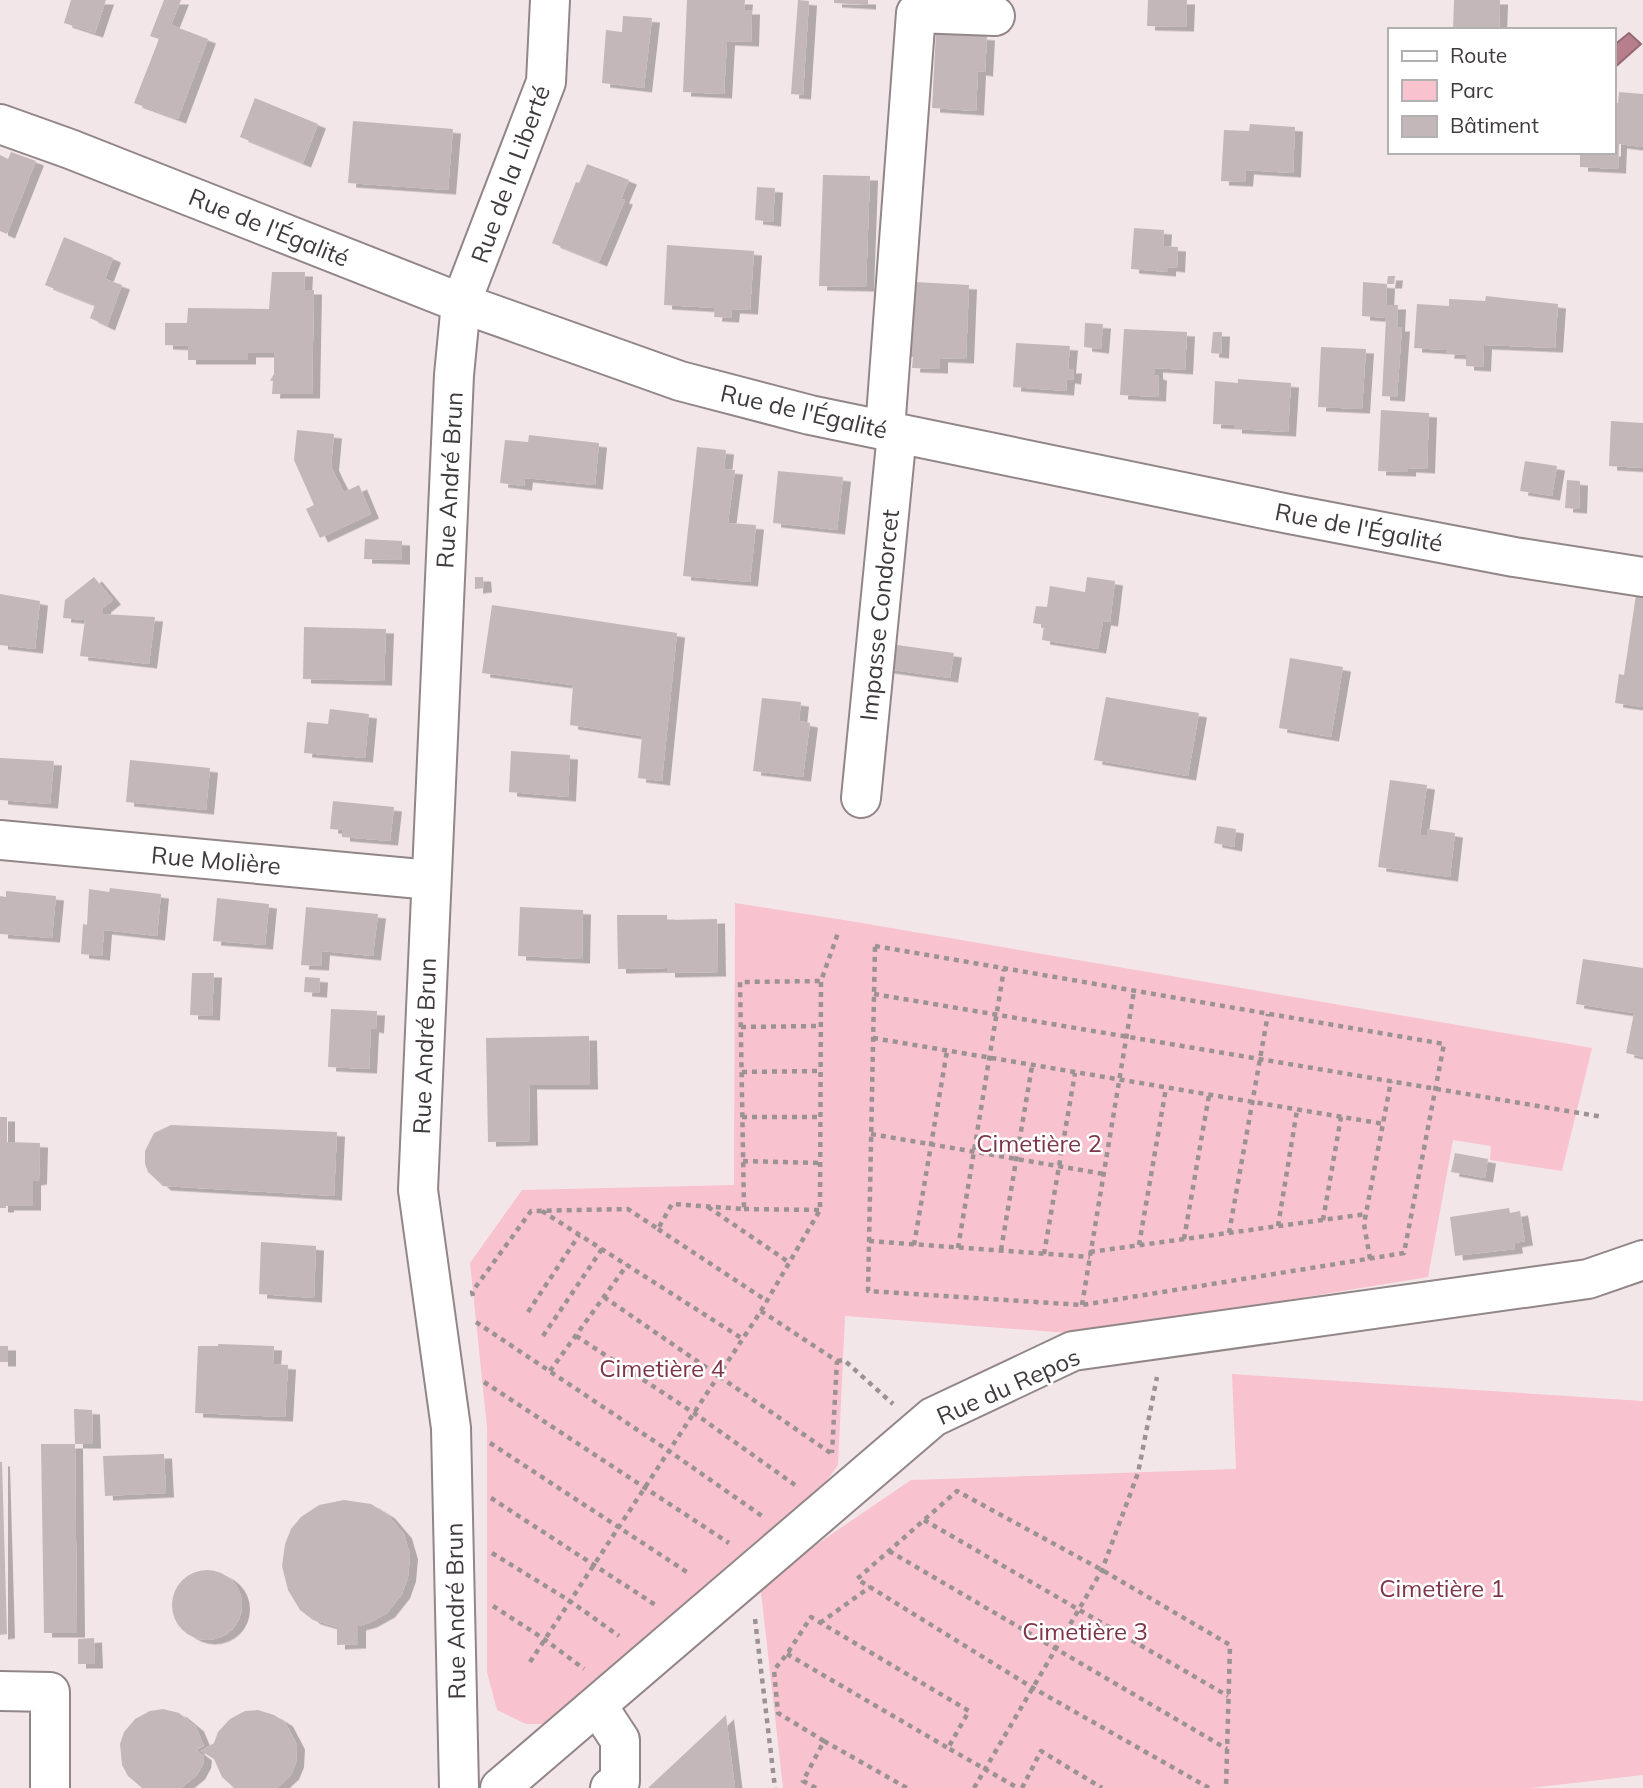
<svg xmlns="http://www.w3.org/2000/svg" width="1643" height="1788" viewBox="0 0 1643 1788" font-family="Mulish,sans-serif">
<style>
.green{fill:#f8c2ce}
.water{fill:#b77e8b;stroke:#936a73;stroke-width:2}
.building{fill:#c3b7ba;filter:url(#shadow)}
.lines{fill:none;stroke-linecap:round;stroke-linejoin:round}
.minor-casing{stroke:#918688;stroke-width:42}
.path{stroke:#9b9294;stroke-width:4.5;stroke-dasharray:5 5;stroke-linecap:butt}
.minor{stroke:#fff;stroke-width:38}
.labels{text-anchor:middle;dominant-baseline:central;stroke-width:5;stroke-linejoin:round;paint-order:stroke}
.street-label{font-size:24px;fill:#3f3a3b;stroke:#fff}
.park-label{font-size:24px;fill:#7e354a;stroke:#fff}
</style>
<defs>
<filter id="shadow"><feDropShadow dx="8" dy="4.5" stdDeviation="0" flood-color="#0004"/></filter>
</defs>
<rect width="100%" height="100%" fill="#f3e6e9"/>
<path class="green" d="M735,903L850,921L1592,1048L1562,1171L1490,1160L1491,1146L1453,1140L1428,1277L1081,1334L845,1316L838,1465L824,1484L546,1724H526L497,1710L487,1672V1427L470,1263L522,1190L734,1185Z
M1232,1374L1643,1401V1775L1530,1788H783L760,1583L911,1480L1236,1469Z"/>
<path class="water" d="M1629,33L1641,44L1613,69V46Z"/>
<path class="building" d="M71,0H106L95,33L64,23Z
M164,0H181L171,25L208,39L178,119L134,103L159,39L150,36Z
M687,0H745L744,10H752L751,42L727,41L724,94L683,92Z
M798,0L809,1L803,95L791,94Z
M834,0H868V5L834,3Z
M1148,0H1187L1186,27L1147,26Z
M1454,0H1500L1499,30H1453Z
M623,16L652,18L644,88L602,83L606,30L622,32Z
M936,32L987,36L985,72L978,71L976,111L932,108Z
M1619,92L1643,94V147L1619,144L1618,169L1580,167V152H1613V103H1618Z
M255,98L318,124L303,163L240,137Z
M353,121L453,129L448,190L348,183Z
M1250,124L1295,127L1293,173L1246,170L1245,182L1221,181L1224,130L1249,131Z
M11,152L36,161L7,234L0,231V155L8,159Z
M587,164L629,180L621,199L625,200L599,262L552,243L576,182L579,183Z
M823,175L870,176L866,287L819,286Z
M757,187L775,188L773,222L755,220Z
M1134,228L1164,230L1163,246L1178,247L1177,268L1168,267V272L1131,269Z
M64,237L113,258L105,279L122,285L107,326L90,318L95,305L45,285Z
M667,245L754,251L750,310L732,309L731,318L714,317L715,308L664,305Z
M272,272H305L304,290H314L312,394H272L273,381H270L274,374V353H248V360H188V346L165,345V323H187L188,308L269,309Z
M1388,276H1395L1394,284H1387L1386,305H1398L1397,327H1402L1397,397L1382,396L1386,318L1362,316L1363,282L1387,284Z
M915,282L969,285L966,359L940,358V369L912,368L913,357H910Z
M1486,296L1558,304L1555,348L1484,345L1483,367L1466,366V355L1446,354L1447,350L1414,348L1417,304L1449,306V299L1485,301Z
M1085,323L1103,324L1101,349L1084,347Z
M1124,329L1187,332L1185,370L1155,368V375L1159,376L1158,397L1120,395Z
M1213,332H1222L1221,354L1211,353Z
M1016,343L1070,346L1068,369H1074L1073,380L1067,379L1066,391L1013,387Z
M1321,347L1366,349L1362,409L1318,407Z
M1238,379L1291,383L1288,432L1234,429V425L1213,424L1215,381L1238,383Z
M1381,410L1429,413L1427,469L1408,468V472L1378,471Z
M1611,421L1643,423V468L1609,466Z
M297,430L334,434L331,466L335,475L344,492L359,485L371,514L320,538L306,509L314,505L294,460Z
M529,435L599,443L595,485L525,478L524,486L500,483L505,440L528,442Z
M697,447L726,450L724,469L735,470L728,523L756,525L750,582L683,576Z
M1525,461L1557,466L1552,496L1520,491Z
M778,471L843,477L837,530L773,523Z
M1567,480L1580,481L1579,509L1565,508Z
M365,539L402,541V560L364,559Z
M94,577L113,600L103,608V614L155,617L149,664L80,656L85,620L63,618L65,600Z
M475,577H483L484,588L475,589Z
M1087,577L1115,581L1110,622L1103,621L1098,649L1042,640L1044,625L1033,623L1036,606L1047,607L1050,586L1085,592Z
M0,594L40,601L35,649L0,645Z
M1636,595L1643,597V707L1615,703L1619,674L1624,675Z
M492,605L677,633L662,781L638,778L642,736L570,725L573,685L482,673Z
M304,627L386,629L384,681L303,679Z
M890,644L954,653L950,678L886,669Z
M1290,658L1343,667L1331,737L1279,728Z
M1106,697L1199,713L1188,776L1094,760Z
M762,698L801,702L799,721L810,723L803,777L753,771Z
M330,709L369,714L365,758L304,753L307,722L328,724Z
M511,751L570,755L568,797L509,792Z
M0,758L54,761L50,804L0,800Z
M130,760L210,768L206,810L126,802Z
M1390,780L1427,785L1420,835L1427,836V829L1455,833L1450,877L1378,867Z
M333,801L394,807L390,841L342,837V830L330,829Z
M1217,826L1236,829L1234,847L1214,843Z
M110,888L161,894L157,936L104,930L102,956L81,954L83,924L87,925L89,889L109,892Z
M6,891L56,896L52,938L0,934V896L6,897Z
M217,898L269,904L265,945L213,941Z
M306,907L378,914L373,956L322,951L321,966L301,965Z
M520,907L583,910L582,959L518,956Z
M617,915H667V920L717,919L718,972L667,973V968L618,969Z
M1583,959L1643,968V1057L1626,1053L1634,1013L1576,1004Z
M192,973H214L212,1016L190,1015Z
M305,977L320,978L319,993L304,992Z
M331,1009L377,1011L376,1029L371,1028L369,1069L328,1067Z
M589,1036L590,1085H529L530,1141L488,1142L486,1038Z
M0,1117H7V1142L40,1143L39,1180L33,1181V1206H6V1208H0Z
M171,1125L337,1132L334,1196L163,1186L148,1172L145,1164V1151L154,1133Z
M1455,1153L1488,1159L1485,1178L1451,1172Z
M1509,1208L1510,1213L1520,1211L1525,1241L1514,1243L1515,1249L1455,1256L1450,1217Z
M261,1242L316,1246L314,1298L259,1294Z
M218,1344L274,1346L273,1364L288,1365L285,1417L195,1413L198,1346H218Z
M0,1346H8V1362H0Z
M74,1409L92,1410L93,1444H75Z
M41,1444H75L77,1633H44Z
M164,1454L166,1493L105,1496L103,1456Z
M0,1462H2L7,1634L0,1635Z
M344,1500L371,1504L387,1514L404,1534L410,1555L408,1577L402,1594L387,1613L369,1623L358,1626V1644L337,1645V1627L313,1620L300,1610L288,1590L282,1566L285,1544L291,1529L301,1517L319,1505Z
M172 1605a35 35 0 1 1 70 0a35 35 0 1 1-70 0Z
M94,1638L95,1664H78V1639Z
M163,1709L179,1713L196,1727L204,1746L196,1750L204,1756L203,1764L197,1775L181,1788H142L128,1776L122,1765L120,1744L124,1732L135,1719L150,1711Z
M258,1710L274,1715L285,1722L297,1745L296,1763L291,1775L277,1788H234L222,1777L214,1759L201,1751L214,1743L218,1732L230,1719L245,1711Z
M726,1715L735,1788H648Z"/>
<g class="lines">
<g class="minor-casing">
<path id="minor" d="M0,124L70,149L461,303L680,381L810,415L1289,514L1514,557L1643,577
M885,430L916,13L995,16
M861,798L897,433
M0,840L431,880
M0,1691L50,1692V1788
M597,1705L620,1740V1781L610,1788
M459,1788L451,1428L418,1190L454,375L461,303L546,82L550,0
M500,1788L933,1417L1073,1351L1588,1279L1643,1260"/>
</g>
<path class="path" d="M875,946L1444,1044L1404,1253L1082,1305L868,1291Z
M874,994L1603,1117
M741,1027L820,1026
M873,1038L1384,1124
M742,1072L821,1071
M742,1117H820
M871,1134L1104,1174
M743,1161L821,1163
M708,1207L790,1263
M744,1209L820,1210
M542,1211L743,1339
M1323,1220L1341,1117
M1278,1226L1297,1110
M658,1229L767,1301
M1229,1233L1268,1014
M1184,1239L1209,1095
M869,1241L1090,1257
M914,1245L947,1051
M1139,1245L1166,1088
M958,1248L1004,969
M1001,1250L1032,1066
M1090,1252L1366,1214
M1044,1254L1075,1073
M1370,1259L1364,1224L1391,1081
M473,1296L472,1292L531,1211L628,1209L658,1229L672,1204L744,1209L740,982L821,981
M604,1297L832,1454
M1082,1305L1134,991
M761,1311L820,1210L821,981L838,933
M528,1312L579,1235
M476,1322L669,1451L762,1516
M543,1336L602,1249
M576,1336L694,1413L795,1485
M837,1361L844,1360L893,1404
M550,1371L627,1265
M484,1382L729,1543
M490,1443L690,1574
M491,1498L657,1606
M924,1520L1228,1696
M889,1551L1227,1749
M492,1553L570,1601L619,1636
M493,1606L544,1639L584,1669
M755,1619L775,1788
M820,1623L870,1587
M787,1654L948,1748
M530,1662L761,1311L837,1361L832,1453
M824,1741L907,1788
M816,1788L803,1781L824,1741L778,1713L774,1670L787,1654L811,1617L969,1711L948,1748L1018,1788
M974,1788L1102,1570L1138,1473L1157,1377
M1022,1788L1041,1751L1102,1788
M1209,1788L1033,1688L857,1579L957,1491L1102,1570L1230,1645L1226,1788"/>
<use href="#minor" class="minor"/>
</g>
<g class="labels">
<g class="street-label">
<text transform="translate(510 174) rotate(-70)">Rue de la Liberté</text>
<text transform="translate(269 227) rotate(22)">Rue de l'Égalité</text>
<text transform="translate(804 411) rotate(13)">Rue de l'Égalité</text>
<text transform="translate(449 480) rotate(-87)">Rue André Brun</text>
<text transform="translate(1359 527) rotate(11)">Rue de l'Égalité</text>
<text transform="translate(879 615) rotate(-84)">Impasse Condorcet</text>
<text transform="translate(216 860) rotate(5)">Rue Molière</text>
<text transform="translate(424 1046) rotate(-88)">Rue André Brun</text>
<text transform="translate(1008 1386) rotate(-24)">Rue du Repos</text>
<text transform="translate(455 1611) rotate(-91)">Rue André Brun</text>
</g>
<g class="park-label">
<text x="1039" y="1143">Cimetière 2</text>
<text x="662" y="1368">Cimetière 4</text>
<text x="1442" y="1588">Cimetière 1</text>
<text x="1085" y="1631">Cimetière 3</text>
</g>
</g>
<rect x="1388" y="28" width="228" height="126" fill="#ffffff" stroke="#b2b0b1" stroke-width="2"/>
<rect x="1402" y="51" width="35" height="10" fill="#ffffff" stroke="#b2b0b1" stroke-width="2"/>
<text x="1450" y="63" font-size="21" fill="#3f3a3b">Route</text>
<rect x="1402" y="80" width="35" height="21" fill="#f8c2ce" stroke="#b2b0b1" stroke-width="2"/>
<text x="1450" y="98" font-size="21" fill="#3f3a3b">Parc</text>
<rect x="1402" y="116" width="35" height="21" fill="#c3b7ba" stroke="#b2b0b1" stroke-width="2"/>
<text x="1450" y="133" font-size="21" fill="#3f3a3b">Bâtiment</text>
</svg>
